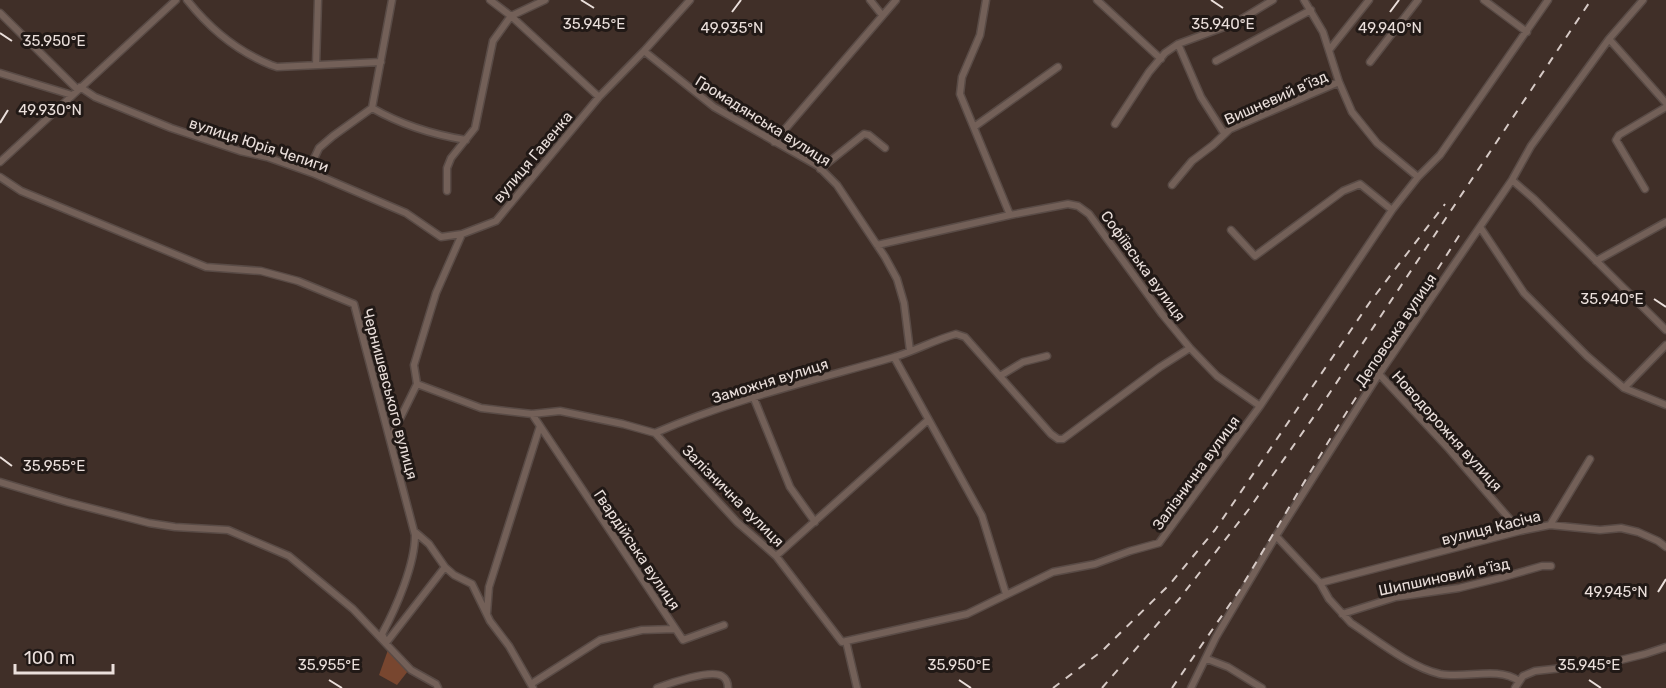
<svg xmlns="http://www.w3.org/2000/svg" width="1666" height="688" viewBox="0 0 1666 688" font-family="Rubik,sans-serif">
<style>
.green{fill:#78462f}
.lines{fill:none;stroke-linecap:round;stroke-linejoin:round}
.street-casing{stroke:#594b46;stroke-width:9}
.street{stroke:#736058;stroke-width:6}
.rail{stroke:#d6cac6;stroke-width:2;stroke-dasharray:8 8;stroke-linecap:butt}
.ticks{fill:none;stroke:#eadfdb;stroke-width:2}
.labels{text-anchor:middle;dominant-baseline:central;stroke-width:6;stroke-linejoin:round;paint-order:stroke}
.street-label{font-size:15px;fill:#eadfdb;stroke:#211916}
.ticks-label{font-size:15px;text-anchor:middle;fill:#eadfdb;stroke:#211916;stroke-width:6;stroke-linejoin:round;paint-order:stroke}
</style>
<rect width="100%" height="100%" fill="#402f28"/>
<path class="green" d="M388,650L408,671L397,685L379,675Z"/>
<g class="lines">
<g class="street-casing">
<path id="street" d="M187,0C210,29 236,51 271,65L277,67L381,62
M490,0L511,16L599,97
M870,0L882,15
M986,0L980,35L962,77L960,94L1010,215
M1097,0L1161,59
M1304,0L1323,32L1339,82L1352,112L1377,143L1418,177
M1484,0L1527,32
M0,13L78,90
M1609,39L1666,103
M1178,44L1201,97L1224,133
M1330,49L1369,0
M644,51L714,107L818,166L837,185L885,257L897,279L904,303L910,351
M1216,61L1311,10
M1370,62L1418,0
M316,65L318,0
M0,73L72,95
M80,87L95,97L171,128L240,151L267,157L315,174L406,213L441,237L462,234
M372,108C400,124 435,135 466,140
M1115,124L1149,72L1165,53L1178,44L1235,23L1273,0
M974,127L1058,67
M774,142L896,0
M0,162L176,0
M820,169L864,134L869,135L885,148
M315,174L311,165L319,148L333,136L372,108L392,0
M0,177L21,191L206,267L261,271L298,281L354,304L415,535C415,565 396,608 382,634L386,643L445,567
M1512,180L1534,199L1666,330
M1172,185L1192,161L1213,145L1230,129L1339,82
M1645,189L1616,140L1619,135L1666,107
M447,191V168L451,158L475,128L493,41L511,16L545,0
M1480,227L1524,293L1587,356L1624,388L1666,405
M1231,230L1255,256L1343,191L1360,184L1392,210
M877,245L1010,215L1068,204L1078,206L1089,214L1162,314L1190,348L1217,376L1260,406
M1596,261L1666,222
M894,357L982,516L1006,594
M1379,374L1449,449L1520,531
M1000,376L1023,362L1047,356
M417,384L481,408L532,414L560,411L623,424L655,433
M1624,388L1666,345
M753,396L790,487L815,522
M532,414L683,640L724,625
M655,433L737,522L776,556L842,642L967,614L1053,572L1095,564L1130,551L1159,543L1260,406L1392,210L1418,177L1440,155L1548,0
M655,433C731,400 811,381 891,358C913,352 934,340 956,334L965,337L1051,434L1058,439H1063L1160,367L1190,348
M391,437L417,384L414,365L436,293L462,234L496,221L599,97L644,51L690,0
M0,482L67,502L149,523L175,527L228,530L289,556L353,609L411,670L436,684L438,688
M1550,525L1590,459
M414,531L429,544L445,567L454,575L472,584L490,621L509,646L533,688
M1276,536L1320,583L1329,599L1351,623C1377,640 1410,667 1440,674C1466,679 1497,666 1519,681
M776,556L928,420
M1320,583L1520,531L1550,525L1600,530L1621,528L1638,532L1658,541L1666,547
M487,613L489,587L540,426
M1342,614L1396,597L1459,588L1500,578L1542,566H1551
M846,641L857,688
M1207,659L1228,667L1262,688
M531,684L600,640L642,630L675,629
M657,688C670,683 711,669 722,676C727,679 728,683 728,688
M1191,688L1216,637L1276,536L1379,374L1512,180L1531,146L1609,39L1643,0
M1515,688L1523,676L1535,671L1609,663L1645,654L1666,647"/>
</g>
<use href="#street" class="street"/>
<path class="rail" d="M1053,688L1102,651L1170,584L1215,530L1370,302L1445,204
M1102,688L1180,598L1249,509L1317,412L1591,0
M1172,688L1239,591L1336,429L1462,231"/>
</g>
<path class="ticks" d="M581,0L594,8M1211,0L1223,8M732,12L741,0M1390,12L1399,0M0,33L12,41M0,123L8,110M1654,299L1666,307M0,457L12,466M1658,592L1666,579M329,680L342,688M959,680L971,688M1589,680L1601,688"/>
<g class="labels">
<g class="street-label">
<text transform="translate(1276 98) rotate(-24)">Вишневий в’їзд</text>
<text transform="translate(763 121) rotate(32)">Громадянська вулиця</text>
<text transform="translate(259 145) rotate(18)">вулиця Юрія Чепиги</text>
<text transform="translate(533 157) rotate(-50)">вулиця Гавенка</text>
<text transform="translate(1143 266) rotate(54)">Софіївська вулиця</text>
<text transform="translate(1396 330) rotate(-56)">Деповська вулиця</text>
<text transform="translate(770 381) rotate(-17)">Заможня вулиця</text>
<text transform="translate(390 394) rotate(75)">Чернишевського вулиця</text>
<text transform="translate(1447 431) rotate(48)">Новодорожня вулиця</text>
<text transform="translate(1196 473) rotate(-54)">Залізнична вулиця</text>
<text transform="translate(733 496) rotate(45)">Залізнична вулиця</text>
<text transform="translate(1491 528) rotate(-14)">вулиця Касіча</text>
<text transform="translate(637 550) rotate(56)">Гвардійська вулиця</text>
<text transform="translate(1444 577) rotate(-12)">Шипшиновий в'їзд</text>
</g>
</g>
<g class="ticks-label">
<text x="594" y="29">35.945°E</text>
<text x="1223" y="29">35.940°E</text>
<text x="732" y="33">49.935°N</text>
<text x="1390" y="33">49.940°N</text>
<text x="54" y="46">35.950°E</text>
<text x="50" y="115">49.930°N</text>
<text x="1612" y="304">35.940°E</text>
<text x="54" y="471">35.955°E</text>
<text x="1616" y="597">49.945°N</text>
<text x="329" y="670">35.955°E</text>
<text x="959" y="670">35.950°E</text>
<text x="1589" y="670">35.945°E</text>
</g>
<path d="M15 664v9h98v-9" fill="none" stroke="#eadfdb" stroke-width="3"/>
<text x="24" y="664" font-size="18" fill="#eadfdb" stroke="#211916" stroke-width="4.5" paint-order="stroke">100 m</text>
</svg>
